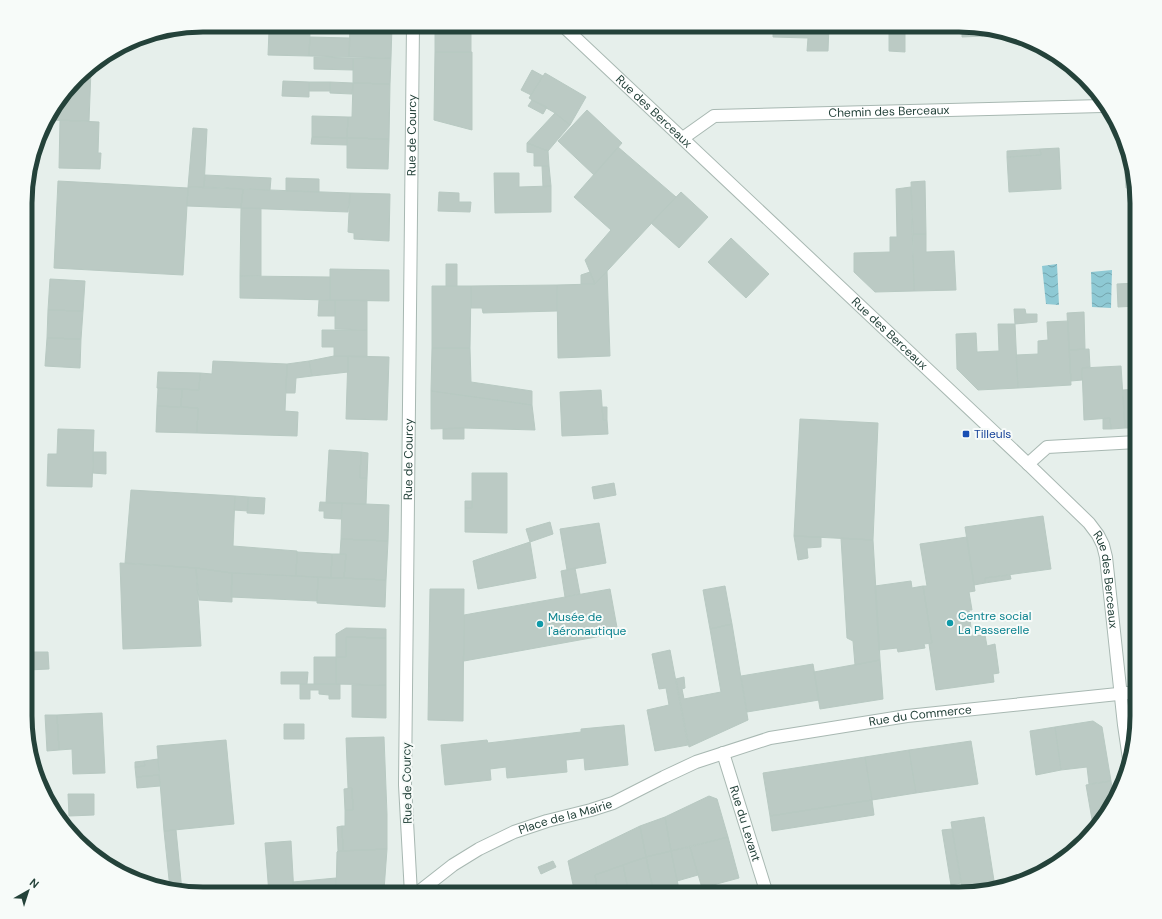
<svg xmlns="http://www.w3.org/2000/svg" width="1162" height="919" viewBox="0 0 1162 919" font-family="'DM Sans',sans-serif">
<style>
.water{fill:url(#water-waves)}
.building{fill:#bbcac4;stroke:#b8c9c2}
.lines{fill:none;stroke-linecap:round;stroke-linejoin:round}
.minor-casing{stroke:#a8b8b2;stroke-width:14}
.minor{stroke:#fff;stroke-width:12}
.transit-dot{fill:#1a4fb4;stroke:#f7fbf9;stroke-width:1.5}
.culture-dot{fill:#0f9aa8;stroke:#f7fbf9;stroke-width:1.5}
.labels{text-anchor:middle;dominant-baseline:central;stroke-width:4;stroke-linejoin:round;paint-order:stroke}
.street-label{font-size:12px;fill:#24423a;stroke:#f7fbf9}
.transit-label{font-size:12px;fill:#164399;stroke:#f7fbf9;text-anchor:start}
.culture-label{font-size:12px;fill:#0d838f;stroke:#f7fbf9;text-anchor:start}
.rim{fill:none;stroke:#24423a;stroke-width:5}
</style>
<defs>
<pattern id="water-waves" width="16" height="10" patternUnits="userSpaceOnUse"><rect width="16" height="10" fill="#8ec9d4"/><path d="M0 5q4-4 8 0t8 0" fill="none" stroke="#74a5ad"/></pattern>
</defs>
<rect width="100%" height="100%" fill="#e6efeb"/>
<path class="water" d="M1057,264L1059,305L1046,304L1042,266Z
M1112,270L1111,308L1092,307L1091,272Z"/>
<path class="building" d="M350,25H392L391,58L349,57Z
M435,25H471V52H435Z
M773,25H829L828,51H807L808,38L773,37Z
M857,25H905V52L889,51V31H857Z
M952,25H970L983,28V36L962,37V25Z
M269,31L310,32L309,56L268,55Z
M310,37L350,38L349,57L309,56Z
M435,52H472V130L434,120Z
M314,57L353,58V70L314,69Z
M353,58H391L390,84L353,83Z
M85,70H91L89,121L48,120L49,114Z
M532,70L543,76L531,95L521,90Z
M545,73L586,97L570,125L555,113L529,98Z
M283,81L309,82V97L282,96Z
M309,82H330V91H309Z
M330,82L353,83L352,94L330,93Z
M353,83L390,84L389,139L347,138L348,117H352Z
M532,100L547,107L543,114L528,106Z
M587,110L622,143L594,175L558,141Z
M555,113L570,125L548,151L527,143Z
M312,116L348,117L347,138L312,137Z
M60,120L99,122L98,153H101L100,169L59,168Z
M193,128L207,129L204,187H188Z
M312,137L347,138V145L311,144Z
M347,138L389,139L388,169L347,168Z
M527,143L548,151L549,166H534V153L527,152Z
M618,147L676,197L595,284L585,260L611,230L574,197Z
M1059,148L1061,189L1009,192L1007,157L1041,155L1040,149Z
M1040,149L1041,155L1007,157V151Z
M1124,157H1128L1134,188H1126Z
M542,166H549L551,186L543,187Z
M494,173H519V187L551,186V212L495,213Z
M205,175L271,178L270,190L204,187Z
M286,178L319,179V192L286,191Z
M58,181L188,188L183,275L54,268Z
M925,181L926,234H913L911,182Z
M188,187L243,189L241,208L187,206Z
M911,187L914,291L875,292L854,272V253L890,252V237H897L896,189Z
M243,189L350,193L348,212L241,208Z
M439,192L459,193V202H471L470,212L438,211Z
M681,192L708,217L679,248L651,223Z
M350,193L390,194L389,241L354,239V233L348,232Z
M241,208H261V276H240Z
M913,234H926V252L954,251L956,290L914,291Z
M731,238L769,274L746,298L708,262Z
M446,264H457V286H446Z
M330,269L389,270V301L330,300Z
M607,271L610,356L558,358L557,285L595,284Z
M590,272L595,284H581V275Z
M240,276L330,277V300L240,298Z
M50,279L85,281L83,311L48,310Z
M1137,283V306L1118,307L1117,284Z
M557,285V311L483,313L482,308H471V286Z
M432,286H471L470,348H432Z
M319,300H335V316H318Z
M335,300H367V330L335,329Z
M1014,309H1025L1026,314H1037V322L1015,324Z
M48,310L83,311L81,339L47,338Z
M1084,312L1085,349L1069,350L1067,313Z
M1068,321L1071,385L1018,388L1016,355L1038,354V341L1048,340L1047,322Z
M998,324H1015L1018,388L978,390L957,369L956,334L976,333L977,352L999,351Z
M322,330H367V357L334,356V347H322Z
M47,338L81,339L80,368L45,366Z
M432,348H470L471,382L532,391V405L431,391Z
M1089,349L1090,367L1082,368V380L1071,381L1069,350Z
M334,356H348V372L312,376L309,361Z
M348,356L389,357L387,420L346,419Z
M213,361L287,364L285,411L298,412L297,436L197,433L198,408L181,407L182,389L199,390L200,373L212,374Z
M309,361L312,376L296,378L295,393H286L287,364Z
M1121,366L1125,428L1111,429L1110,418L1084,420L1082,368Z
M158,372L200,373L199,390L157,388Z
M158,388L182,389L181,407L157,406Z
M1137,389V428H1125L1123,390Z
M601,390L603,420H607L608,434L562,436L560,392Z
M431,391L532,405L535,430L464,428L431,429Z
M157,406L198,408L197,433L156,432Z
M602,407H607V420H603Z
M1110,418L1111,429H1103V419Z
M800,419L878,423L873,540L794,536Z
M464,428V439H443V429Z
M58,429L94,430L92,487L47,486L48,454H57Z
M329,450L361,452L360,478H367L366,504L326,503Z
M93,452H106V474L93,473Z
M361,452L368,453L367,478H360Z
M472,473H507V533L465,532V508H472Z
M614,483L616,495L594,499L592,487Z
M131,490L235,496L233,546L297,551L296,576L232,573L196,568L125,563Z
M235,496L248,497V511L234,510Z
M248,497L265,498L264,514L247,513Z
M465,501H472V508H465Z
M320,502L342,503L341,519L324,518V511H319Z
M342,503L389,505L388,541L341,539Z
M1043,516L1051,569L985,578V583L974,585L965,527Z
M550,522L553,534L530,542L526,529Z
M599,523L606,563L567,570L560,529Z
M794,536L821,537V547L807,548L808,558L798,560Z
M967,537L975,591L969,592L972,610H969L972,636L985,635L987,646L995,644L999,673L993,674L994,682L936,690L929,644L932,643L923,586H927L920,544Z
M841,538L873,540L880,660L855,665L853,641L847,638Z
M341,539L388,541L386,580L344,578L346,554H340Z
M530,542L536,578L478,589L473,561Z
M297,552L332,554L331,578L296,576Z
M332,554H346L344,578H331Z
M120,563L196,568L201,646L123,649Z
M196,568L232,573V602L199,600Z
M575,568L580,594L565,597L561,571Z
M232,573L318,577L317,601L231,597Z
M1010,575L1011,579L985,583V578Z
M318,577L386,580L385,607L317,603Z
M911,581L912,588L923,586L932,643L924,644L925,648L898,652L897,648L879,650L875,586Z
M725,586L732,624L710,629L703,590Z
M430,589H464L463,721L428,720Z
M610,589L618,633L464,661V615Z
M732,624L748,720L689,747L676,679L684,677L685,688L682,689L684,699L721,692L710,629Z
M346,628L386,629V638L346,637V657H336V634Z
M346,637L386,638V685L336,684V657H346Z
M670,650L688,745L655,751L647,710L669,705L666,688L659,689L652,654Z
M27,652H48L49,669L27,670Z
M314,657H336V684H314Z
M880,660L883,699L820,709L814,672Z
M813,664L819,700L747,712L741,676Z
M281,672H308L307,684H281Z
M300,684H340V699H329V695L319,694V690H310V699H300Z
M352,685H386V718L352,717Z
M102,713L105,773L73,774L72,749L59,750L57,715Z
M45,715H57L59,750L47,751Z
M1093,721L1102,727L1111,781L1089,784L1087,767L1061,770L1055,727Z
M284,724H304V739H284Z
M624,725L628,765L585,770L584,758L566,760L567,772L507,778L506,767L490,769L491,780L445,785L441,745L487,740L488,743L581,732V729Z
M1055,727L1061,770L1036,775L1030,731Z
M384,737L387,814V849L343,851L342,826H345V810H353L352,788H348L346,738Z
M226,740L234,824L164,831L157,746Z
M971,741L978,784L916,793L909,750Z
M909,750L916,793L872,800L865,757Z
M865,757L872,800L770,816L763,773Z
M158,759L159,775L136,777L135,767L145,766L144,761Z
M144,761L145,766L135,767V762Z
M159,775L160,786L137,788L136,777Z
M1111,781L1114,799L1094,831L1086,785Z
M352,788L353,810H345L344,789Z
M68,794H94V815L69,816Z
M709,796L717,799L728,837L671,851L665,817Z
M872,800L874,815L772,831L770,816Z
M665,817L671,851L646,857L640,826Z
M984,817L995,887L963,893L951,822Z
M342,826L343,851H338L337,827Z
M640,826L646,857L595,875L598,894H575L568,861Z
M952,829L961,883L951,885L942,830Z
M176,830L182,891L170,889L164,831Z
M728,837L739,878L702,888L690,847Z
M291,841L294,894H269L265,843Z
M690,847L698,875L677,881L671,851Z
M387,849L384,890L382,894H336L337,852L338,851Z
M671,851L680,894H654L646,857Z
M646,857L654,894H629L623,865Z
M553,861L556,867L541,874L538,867Z
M623,865L629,894H598L595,875Z
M336,878V894H294L293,882Z
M170,885V889L158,886Z"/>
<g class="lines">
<g class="minor-casing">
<g id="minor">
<path id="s1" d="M562,25L1028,464L1089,523L1098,535L1103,545L1106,557L1124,725L1129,759"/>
<path id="s2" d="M683,138L714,116L1102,106"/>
<path d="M1028,464L1047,447L1137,442"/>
<path id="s3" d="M723,753L767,894"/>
<path id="s4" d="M411,894L405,785L413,25"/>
<path id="s5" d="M416,894L453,865L479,849L514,832L547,821L591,810L613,803L664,777L696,762L770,738L907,716L1137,692"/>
</g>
</g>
<use href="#minor" class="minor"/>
</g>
<rect class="transit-dot" x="962" y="430" width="8" height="8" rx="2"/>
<g class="culture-dot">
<circle cx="950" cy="623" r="4"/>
<circle cx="540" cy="624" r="4"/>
</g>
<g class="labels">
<g class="street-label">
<text stroke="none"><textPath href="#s1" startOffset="126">Rue des Berceaux</textPath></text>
<text stroke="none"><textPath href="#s2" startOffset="213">Chemin des Berceaux</textPath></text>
<text stroke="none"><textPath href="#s4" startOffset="759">Rue de Courcy</textPath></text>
<text stroke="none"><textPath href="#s1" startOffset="450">Rue des Berceaux</textPath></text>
<text stroke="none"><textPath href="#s4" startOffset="435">Rue de Courcy</textPath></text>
<text stroke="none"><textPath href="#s1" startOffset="786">Rue des Berceaux</textPath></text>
<text stroke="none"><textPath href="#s5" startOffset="542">Rue du Commerce</textPath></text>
<text transform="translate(407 783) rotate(-91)">Rue de Courcy</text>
<text stroke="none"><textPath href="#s5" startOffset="170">Place de la Mairie</textPath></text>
<text stroke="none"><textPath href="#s3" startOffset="74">Rue du Levant</textPath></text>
</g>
<g class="transit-label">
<text x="974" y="434">Tilleuls</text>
</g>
<g class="culture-label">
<text x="958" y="616">Centre social<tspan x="958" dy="14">La Passerelle</tspan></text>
<text x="548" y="617">Musée de<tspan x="548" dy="14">l'aéronautique</tspan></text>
</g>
</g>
<path d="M0 0H1162V919H0ZM203 32H959A171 171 0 0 1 1130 203V716A171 171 0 0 1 959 887H203A171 171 0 0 1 32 716V203A171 171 0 0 1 203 32Z" fill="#f7fbf9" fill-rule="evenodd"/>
<path class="rim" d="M203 32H959A171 171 0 0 1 1130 203V716A171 171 0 0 1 959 887H203A171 171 0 0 1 32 716V203A171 171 0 0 1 203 32Z"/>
<g transform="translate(28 891) rotate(39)" stroke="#f7fbf9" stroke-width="3" paint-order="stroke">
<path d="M0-3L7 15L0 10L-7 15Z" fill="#24423a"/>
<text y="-6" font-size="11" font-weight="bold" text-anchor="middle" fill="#24423a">N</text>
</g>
</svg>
